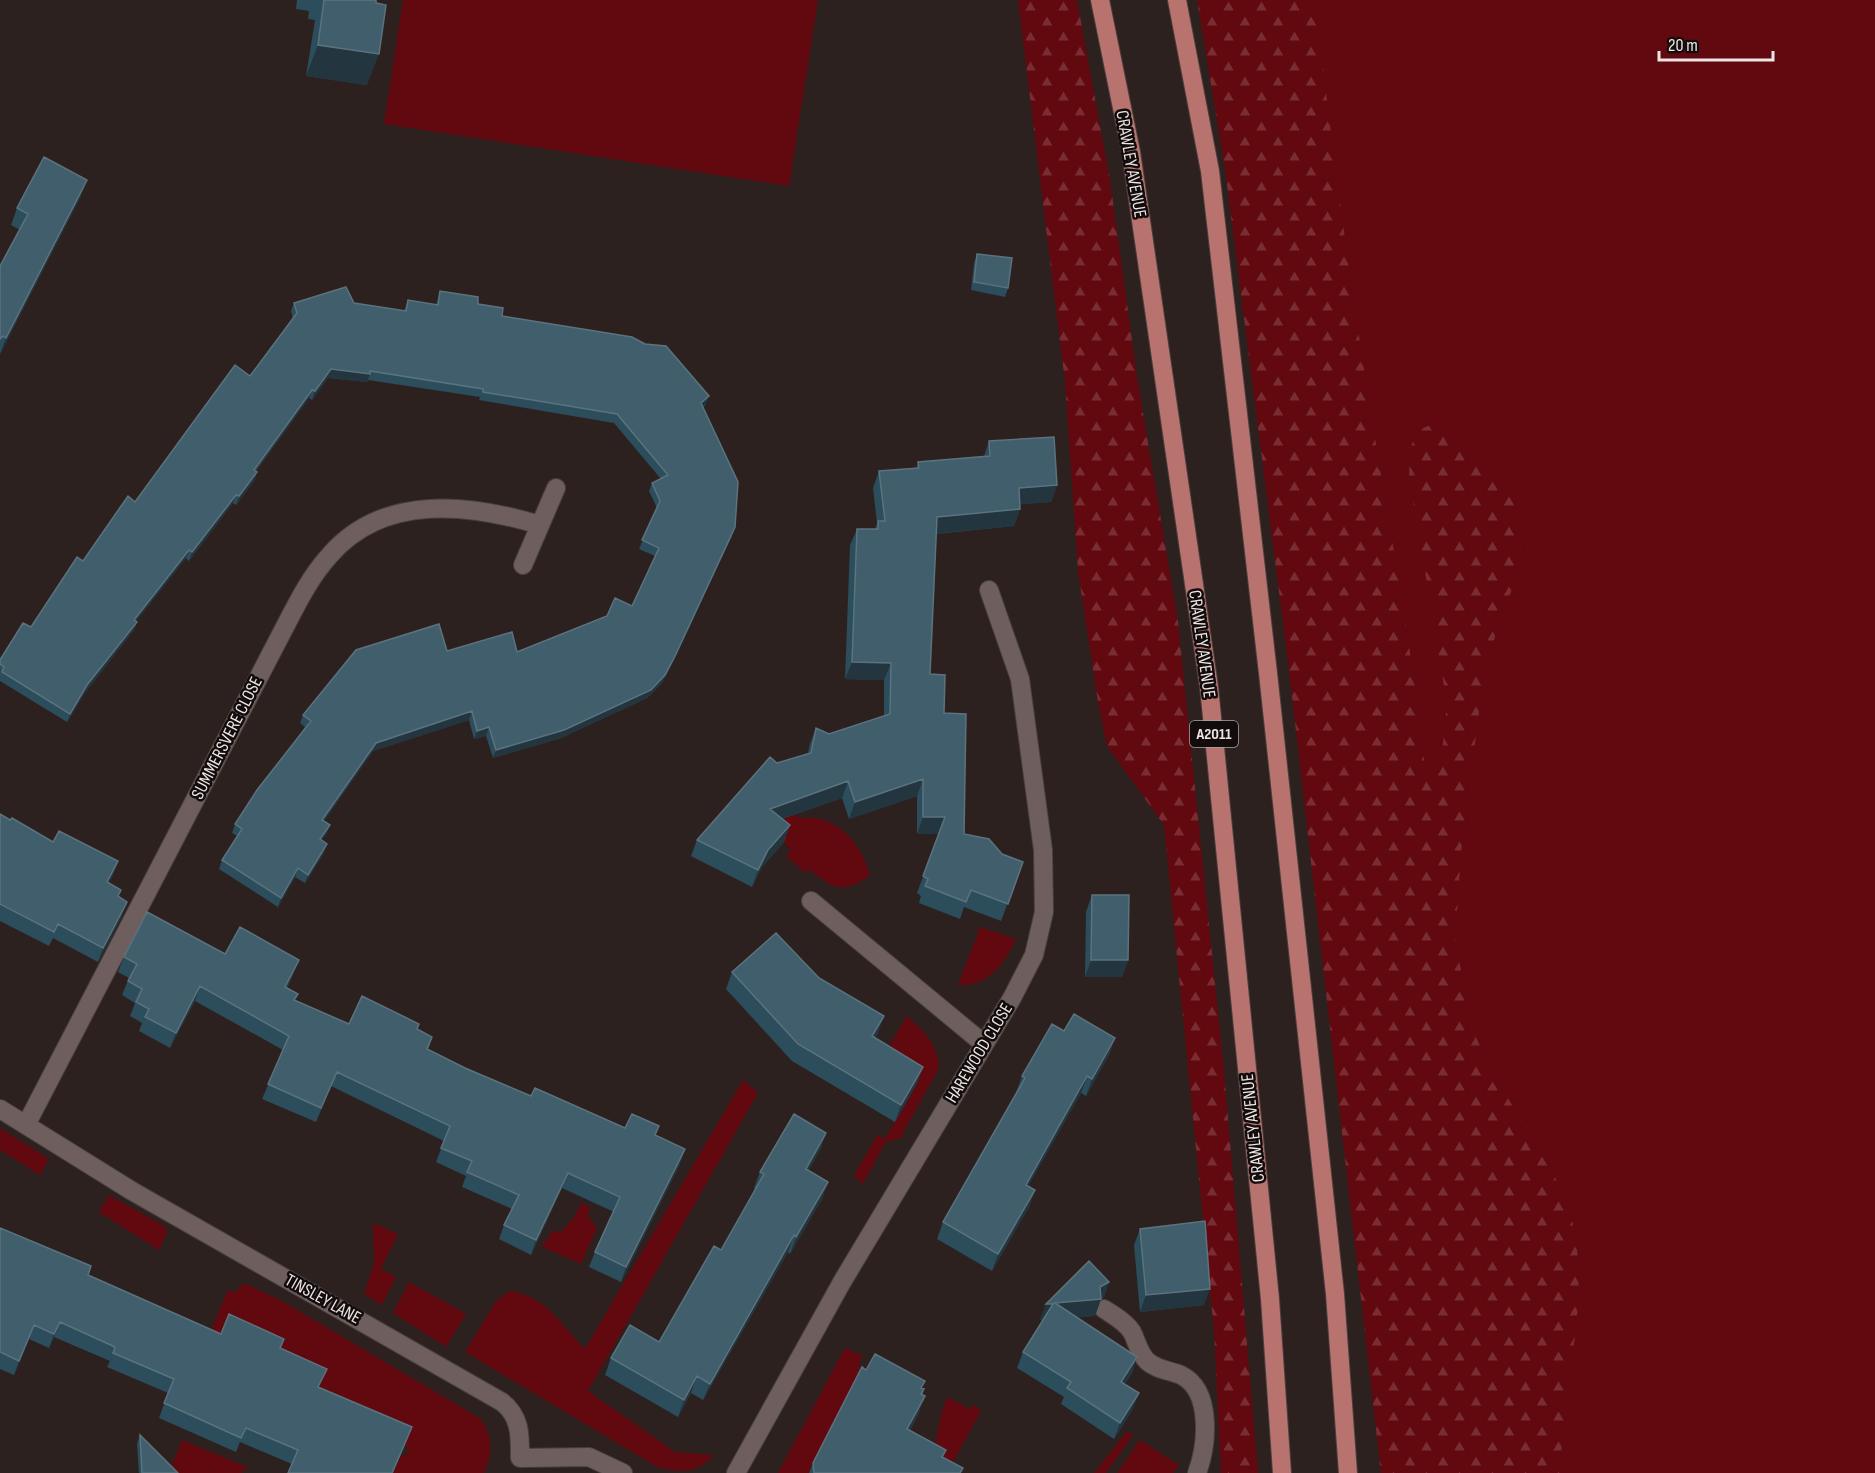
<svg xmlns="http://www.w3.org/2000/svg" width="1875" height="1473" viewBox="0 0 1875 1473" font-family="'Sofia Sans Condensed',sans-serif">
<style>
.green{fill:#62080f}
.forest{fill:url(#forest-firs)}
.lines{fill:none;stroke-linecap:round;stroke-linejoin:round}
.street-casing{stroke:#49403f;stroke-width:20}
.primary-casing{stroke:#49403f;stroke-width:20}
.street{stroke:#6e5f5e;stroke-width:18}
.primary{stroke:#b9736f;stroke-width:18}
.wall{fill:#2b4d5c}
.shaded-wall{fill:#23353e}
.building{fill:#405e6b;stroke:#5b737e;stroke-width:1.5}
.labels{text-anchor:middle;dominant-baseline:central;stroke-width:5;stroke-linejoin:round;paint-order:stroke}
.shield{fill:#120c0c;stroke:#aca5a4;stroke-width:1.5}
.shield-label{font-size:16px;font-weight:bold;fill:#eee6e5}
.street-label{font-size:18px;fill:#eee6e5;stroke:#120c0c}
</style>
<defs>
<pattern id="forest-firs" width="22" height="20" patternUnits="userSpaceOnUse" patternTransform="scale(1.5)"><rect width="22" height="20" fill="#62080f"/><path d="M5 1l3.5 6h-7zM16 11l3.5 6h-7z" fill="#792c32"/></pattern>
</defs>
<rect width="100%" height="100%" fill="#2d2120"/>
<path class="green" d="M403,0H818L789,186L384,124Z
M1287,0H1875V1473H1456Z
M786,807L799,818C835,813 861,842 870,875C845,895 831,889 809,869L805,873L786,856L791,849L767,828Z
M980,927L1016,939C1004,964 989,987 958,985Z
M907,1016C924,1031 938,1044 939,1068L903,1133V1137L885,1143L863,1184L854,1176L877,1135L885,1139L917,1084L880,1061Z
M743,1080L758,1093L588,1391L675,1452L714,1455C698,1473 682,1473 659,1468L465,1352L496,1301L509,1291C547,1296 561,1325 585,1349Z
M0,1128L49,1159L40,1175L0,1150Z
M109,1195L166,1227L167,1233L159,1250L99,1212Z
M581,1203L590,1207L588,1216L597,1228L581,1264L542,1247L552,1231L561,1232L573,1219Z
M373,1223L398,1234L381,1269L396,1277L382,1305L364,1294L374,1263Z
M409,1282L466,1314L446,1347L393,1313Z
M244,1283L282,1301L481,1419C493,1436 493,1455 484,1473H393L400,1457L409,1452L398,1431L313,1401L321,1383L208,1366L198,1361L228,1290L234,1293Z
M845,1348L863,1356L858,1365L869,1370L814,1473H778Z
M947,1397L970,1409L973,1404L981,1411L947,1473L934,1450L941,1415Z
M1127,1431L1133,1435L1106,1473H1094Z
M182,1440L247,1467L249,1471L244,1469L242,1473H169Z
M1140,1440L1179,1465L1173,1473H1117Z"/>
<path class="forest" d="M1018,0H1077L1110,180L1137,377L1178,622L1224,1071L1258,1473H1221L1214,1331L1164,825L1107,746L1098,702L1078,571L1065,382Z
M1197,0H1316C1328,119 1344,238 1362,356C1382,490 1409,624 1424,759L1425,767L1431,771L1437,770L1441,763L1447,704L1409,476L1410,448L1419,430L1428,426L1439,428L1484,460L1515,503L1521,526V553L1517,575L1489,654L1480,704L1461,853L1455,943L1476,1037L1489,1066L1560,1186C1602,1276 1560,1378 1561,1473H1381L1289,670L1225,169Z"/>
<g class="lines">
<g class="street-casing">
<path id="street" d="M523,565L556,488
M811,901L984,1044
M0,1109L132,1191L502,1402C521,1417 520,1436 520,1458L589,1457L623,1473
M26,1125L277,642C293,612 307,580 330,555C384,493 470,504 540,525
M1104,1309C1113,1315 1126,1322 1132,1332C1137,1342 1139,1353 1147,1361C1157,1370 1169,1370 1181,1375C1213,1391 1207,1446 1197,1473
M736,1473L842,1282L1012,998L1034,955L1044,912L1043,850L1020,679L989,590"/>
</g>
<g class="primary-casing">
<path id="primary" d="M1100,0L1131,152L1209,687L1270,1299L1282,1473
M1177,0L1210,171L1268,673L1335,1294L1348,1473"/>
</g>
<use href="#street" class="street"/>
<use href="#primary" class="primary"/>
</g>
<path class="wall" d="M297,0H376L367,85L306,76L315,20L308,19L309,11L296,9Z
M81,196L0,354V266L20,230L11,225L17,208Z
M977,254L1008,288L1005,297L971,290L974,263Z
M440,291L478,304L502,316L706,404L703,408L732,536L672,664L662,683L647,698L561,738L493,758L486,736L474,739L469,720L373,751L324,821L327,833L321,841L324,853L305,883L295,877L278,907L219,869L222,860L237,836L232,833L235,824L305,727L300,723L303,715L447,651L517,652L632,606L655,556L639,549L657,508L649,491L652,483L661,479L614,423L479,400L480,397L368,380L367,382L328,378L312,400L309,398L256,471L257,472L254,481L236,505L233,503L189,561L186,558L136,621L137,622L134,630L84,694L67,722L0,681V660L31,627L83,561L135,502L250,376L293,319L291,311L294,303H354L404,311L408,300L436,305Z
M989,441L1057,485L1051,502L1020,504V509L1014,526L936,534L930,674L944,713L964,834L1002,854L1023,862L1001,921L964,907L960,919L919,903L921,896L917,893L939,834H917V796L849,819L842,798L782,819L790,825L784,842L762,867L752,887L691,856L697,840L777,763L808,753L810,744L816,728L829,734L884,716V680L845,679L850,545L857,529H875L877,523L873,488L879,471L916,468L918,462L984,456Z
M0,814L53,842L118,861L113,875L109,883L119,897L122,916L98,962L53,938L49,946L0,921Z
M1092,895L1128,960L1122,977H1085L1086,912Z
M225,954L293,975L287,988L298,994L295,1000L349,1024L417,1029L432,1037L428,1050L465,1068L531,1096L625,1128L656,1136L680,1164L621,1282L589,1267L595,1252L614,1212L562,1188L531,1255L499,1239L504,1225L512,1209L462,1187L466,1176L436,1162L444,1141L331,1086L316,1122L262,1099L283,1050L195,1001L170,1048L139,1031L142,1023L130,1016L135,1003L122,995L129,978L118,972L124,957Z
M732,972L819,978L878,1033L875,1038L923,1067L917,1083L895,1122L792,1061L726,989Z
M1064,1031L1115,1038L1109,1055L1086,1096L1081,1093L1028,1186L1035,1190L1029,1207L992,1271L937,1239L943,1222L1017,1093H1016L1022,1076Z
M826,1133L820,1150L808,1171L828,1182L822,1199L790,1254L788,1252L703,1400L691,1393L678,1417L605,1375L611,1358L659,1342L721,1250L755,1189L754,1188L760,1172Z
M0,1228L88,1276L221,1334L284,1339L281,1349L319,1387L412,1427L393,1473H288L292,1464L240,1442L236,1452L159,1418L168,1393L107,1367L110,1361L54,1337L49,1348L29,1339L14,1375L0,1369Z
M1140,1229L1204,1305L1140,1312L1134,1245Z
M1104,1298L1101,1299L1095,1316L1076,1317L1137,1357L1132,1373L1125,1384L1133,1409L1114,1439L1061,1404L1064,1397L1017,1368L1023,1352L1043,1320H1040L1046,1304Z
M866,1370L924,1389L919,1413L910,1430L946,1450L943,1458L963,1468L961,1473H809L813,1463Z
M140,1435L178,1473H139L137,1444Z"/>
<path class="shaded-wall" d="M318,45L379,54L367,85L306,76Z
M87,180L81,196L0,354L6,338Z
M331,369L370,374L367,382L328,378L312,400L315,391Z
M312,390L309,398L250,478L254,470Z
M709,396L706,404L698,412L701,403Z
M257,472L254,481L236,505L239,496Z
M1057,485L1051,502L1013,505L1019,488Z
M236,495L233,503L189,561L192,552Z
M1020,509L1014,526L931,534L937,517Z
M735,527L672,664L662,683L647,698L561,738L493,758L496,750Z
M189,550L186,558L131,628L134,620Z
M137,622L134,630L84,694L67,722L70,714L87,685Z
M852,662L891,663L884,680L845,679Z
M472,711L469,720L373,751L319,828L322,820L376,743Z
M489,727L486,736L474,739L477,731Z
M923,779L917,796L849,819L855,802Z
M848,781L842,798L764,825L770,809Z
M923,817H945L939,834H917Z
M330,825L327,833L316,848L320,839Z
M790,825L784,842L762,867L752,887L758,870L768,850Z
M327,844L324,853L305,883L308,875Z
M118,861L113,875L102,896L107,882Z
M298,868L295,877L278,907L281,898Z
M127,902L122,916L98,962L103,948Z
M299,960L293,975L279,1001L285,987Z
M1091,960H1128L1122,977H1085Z
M200,986L195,1001L170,1048L176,1033Z
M884,1016L878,1033L866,1053L872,1036Z
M1115,1038L1109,1055L1086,1096L1092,1079Z
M923,1067L917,1083L895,1122L901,1105Z
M1087,1076L1081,1093L1020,1201L1026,1185Z
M826,1133L820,1150L800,1186L806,1169Z
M685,1149L680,1164L621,1282L626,1267Z
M568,1173L562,1188L531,1255L536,1240Z
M828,1182L822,1199L790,1254L796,1237Z
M1035,1190L1029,1207L992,1271L998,1254Z
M794,1235L788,1252L703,1400L710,1384Z
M1109,1282L1104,1298L1101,1299L1095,1316L1049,1319L1055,1303L1100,1287Z
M1210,1289L1204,1305L1140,1312L1146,1295Z
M1046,1304H1053L1047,1320H1040Z
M60,1322L54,1337L49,1348L54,1334Z
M34,1325L29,1339L14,1375L19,1361Z
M1137,1357L1132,1373L1116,1398L1121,1382Z
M697,1376L691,1393L678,1417L684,1400Z
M1139,1393L1133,1409L1114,1439L1120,1423Z
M925,1396L919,1413L901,1445L907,1429Z
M412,1427L393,1473H392Z"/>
<path class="building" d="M324,0H376V3L386,5L379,54L318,45Z
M44,157L87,180L6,338L3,336L0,339V266L28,214L17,208Z
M977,254L1012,258L1008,288L974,282Z
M346,287L354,303L406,311L408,300L438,305L440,291L478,297V304L503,308L502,316L632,337L645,344L666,346L709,396L701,403L738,482L735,527L675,656L665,675L651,690L564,730L496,750L489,727L477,731L472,711L376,743L322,820L330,825L320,839L327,844L308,875L298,868L281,898L222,860L242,829L235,824L257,790L311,721L303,715L356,650L439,624L447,651L512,632L517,652L607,616L615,598L632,606L659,548L642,540L660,501L652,483L668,475L617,414L483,392V389L370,371V374L331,369L315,391L312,390L254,470L257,472L239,496L236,495L192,552L189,550L134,620L137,622L87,685L70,714L2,672L4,667L0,664V660L23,623L31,627L77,557L83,561L128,496L135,502L235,365L250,376L297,313L294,303Z
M1054,437L1057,485L1019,488L1020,509L937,517L930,674L945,675L944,713L966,714L964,834L989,839L1002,854L1023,862L1008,904L971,890L966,902L925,886L928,879L923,876L945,817H923V779L855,802L848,781L770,809L790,825L768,850L758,870L697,840L770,757L777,763L811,753L816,728L829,734L890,714L891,663L852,662L857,529H878V521H885L879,471L919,468L918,462L990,456L989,441Z
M0,814L10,820L12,818L53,842L59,831L118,861L107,882L121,890L118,896L127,902L103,948L58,924L54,932L0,904V905Z
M1092,895H1129L1128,960H1091Z
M147,912L225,954L240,927L299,960L285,987L298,994L294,1000L349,1024L362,996L419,1024L417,1029L432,1037L427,1049L465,1068L531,1096L535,1088L625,1128L632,1114L659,1126L655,1135L685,1149L626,1267L595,1252L620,1197L568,1173L536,1240L504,1225L519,1195L467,1172L472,1161L441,1148L450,1126L337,1072L321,1108L268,1084L289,1036L200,986L176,1033L145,1017L149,1009L136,1002L142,989L128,981L137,964L124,957Z
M776,933L819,978L884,1016L872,1036L923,1067L901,1105L798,1044L732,972Z
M1074,1014L1115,1038L1092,1079L1087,1076L1026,1185L1035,1190L998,1254L943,1222L1025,1078L1022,1076L1052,1024L1064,1031Z
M794,1114L826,1133L806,1169L828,1182L796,1237L794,1235L710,1384L697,1376L684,1400L611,1358L630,1325L659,1342L714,1246L721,1250L764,1174L760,1172Z
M1205,1221L1210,1289L1146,1295L1140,1229Z
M0,1228L91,1266L88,1275L221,1334L229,1314L284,1339L280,1348L327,1369L318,1387L412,1427L392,1473H288L298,1450L246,1428L241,1438L164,1403L174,1379L113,1353L115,1347L60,1322L54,1334L34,1325L19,1361L0,1352Z
M1089,1261L1109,1282L1100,1287L1101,1299L1055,1303L1137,1357L1121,1382L1139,1393L1120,1423L1067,1388L1071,1382L1023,1352L1053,1304H1046Z
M875,1354L925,1381L921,1388L924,1389L921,1394L925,1396L907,1429L946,1450L942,1457L963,1468L960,1473H814L813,1463L862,1367L866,1370Z
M140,1435L178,1473H142Z"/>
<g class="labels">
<rect class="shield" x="1190" y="721" width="48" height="26" rx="4.5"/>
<g class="shield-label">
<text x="1214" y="734">A2011</text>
</g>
<g class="street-label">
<text transform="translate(1131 164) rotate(80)">CRAWLEY AVENUE</text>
<text transform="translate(1202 644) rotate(82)">CRAWLEY AVENUE</text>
<text transform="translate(227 738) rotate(-63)">SUMMERSVERE CLOSE</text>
<text transform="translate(979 1053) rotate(-59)">HAREWOOD CLOSE</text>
<text transform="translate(1253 1128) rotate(-96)">CRAWLEY AVENUE</text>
<text transform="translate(323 1299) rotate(29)">TINSLEY LANE</text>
</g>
</g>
<path d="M1659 51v9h114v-9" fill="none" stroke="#eee6e5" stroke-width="3"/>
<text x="1668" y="51" font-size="18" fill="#eee6e5" stroke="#120c0c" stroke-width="4.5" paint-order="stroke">20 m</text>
</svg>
